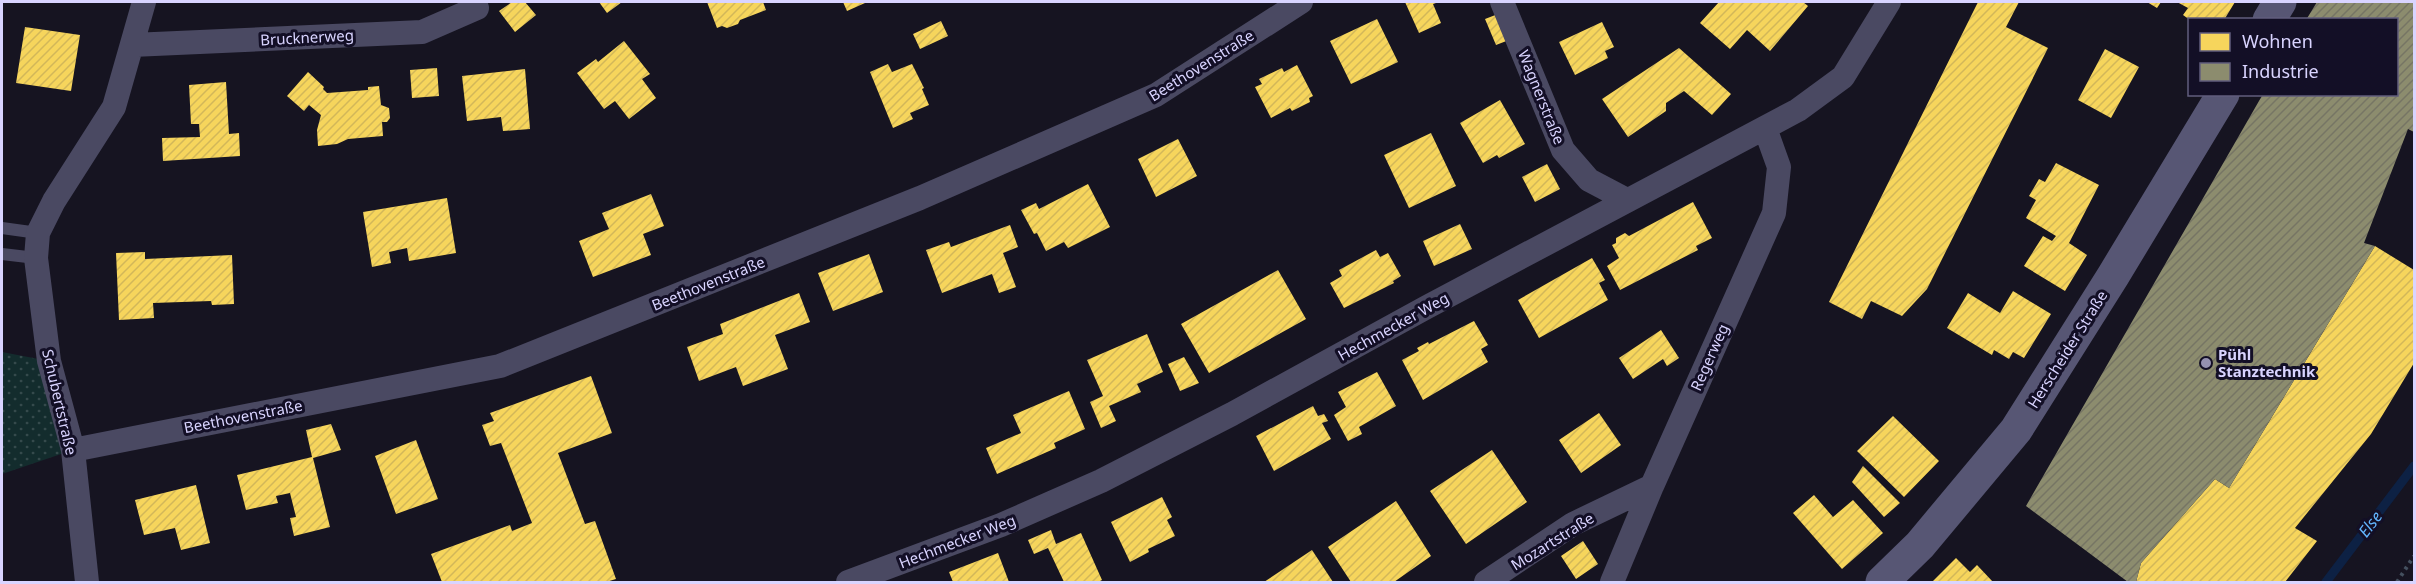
<svg xmlns="http://www.w3.org/2000/svg" width="2416" height="584" viewBox="0 0 2416 584" font-family="'Noto Sans',sans-serif">
<style>
.grass{fill:url(#grass-dots)}
.homes{fill:url(#homes-hatch)}
.industry{fill:url(#industry-hatch)}
.lines{fill:none;stroke-linecap:round;stroke-linejoin:round}
.stream{stroke:#0d2144;stroke-width:9}
.path{stroke:#44505f;stroke-width:4;stroke-dasharray:3 4.5;stroke-linecap:butt}
.lane{stroke:#4a4962;stroke-width:12}
.street{stroke:#4a4962;stroke-width:24}
.secondary{stroke:#575674;stroke-width:33}
.poi-dot{fill:#9591b1;stroke:#130f26;stroke-width:2}
.labels{text-anchor:middle;dominant-baseline:central;stroke-width:6;stroke-linejoin:round;paint-order:stroke}
.street-label{font-size:15px;fill:#d9d4ff;stroke:#130f26}
.poi-label{font-size:15px;font-weight:bold;fill:#d9d4ff;stroke:#130f26;text-anchor:start}
.water-label{font-size:16px;font-style:italic;fill:#62b6ff;stroke:#130f26}
</style>
<defs>
<pattern id="grass-dots" width="8" height="8" patternUnits="userSpaceOnUse" patternTransform="scale(1.5)"><rect width="8" height="8" fill="#132c2d"/><path d="M2 2h.1M6 6h.1" fill="none" stroke="#354a4c" stroke-width="1.8" stroke-linecap="round"/></pattern>
<pattern id="homes-hatch" width="6" height="6" patternUnits="userSpaceOnUse" patternTransform="scale(1.5)"><rect width="6" height="6" fill="#f6d55c"/><path d="M-1 1l2-2M0 6l6-6M5 7l2-2" fill="none" stroke="#d2b759"/></pattern>
<pattern id="industry-hatch" width="6" height="6" patternUnits="userSpaceOnUse" patternTransform="scale(1.5)"><rect width="6" height="6" fill="#8c8c6e"/><path d="M-1 1l2-2M0 6l6-6M5 7l2-2" fill="none" stroke="#767564"/></pattern>
</defs>
<rect width="100%" height="100%" fill="#161421"/>
<path class="grass" d="M2,352L49,361L73,450L2,474Z"/>
<path class="homes" d="M512,2H525L536,15L515,32L499,11Z
M599,2H622L607,13Z
M707,2H763L766,10L740,20L738,24L727,28L722,26L717,28Z
M843,2H864L865,3L847,11Z
M1405,2H1439L1433,4L1441,23L1419,33Z
M1719,2H1803L1808,6L1770,51L1747,30L1730,49L1700,23Z
M1978,2H2019L2006,27L2048,48L1927,289L1902,316L1871,301L1862,319L1829,302Z
M2147,2H2161L2157,8Z
M2177,2H2235L2224,20H2190L2183,15L2188,8Z
M1498,14L1509,40L1496,45L1485,19Z
M1377,19L1398,62L1351,84L1330,41Z
M941,21L948,36L920,49L913,34Z
M1602,22L1614,47L1605,51L1608,58L1575,75L1559,42Z
M25,27L80,35L71,91L16,83Z
M624,41L650,74L642,79L656,98L629,119L615,101L604,109L577,73L596,59L598,62Z
M1679,48L1731,94L1712,115L1684,91L1666,103V111L1628,137L1602,99Z
M2105,49L2139,67L2111,118L2078,100Z
M888,64L892,72L912,64L924,88L922,89L929,105L910,113L913,119L893,128L870,72Z
M1297,65L1313,96L1309,98L1310,102L1292,111L1290,108L1271,118L1255,87L1262,84L1259,79L1282,68L1284,72Z
M437,68L439,96L412,98L410,70Z
M525,69L530,129L503,131L501,117L467,121L462,76Z
M308,72L324,87L323,89L327,93L368,90V87L379,86L381,105L389,108L390,118L387,122H382L383,136L348,139L337,144L318,146L317,130L321,115L309,105L304,111L287,96Z
M226,82L229,134L239,133L240,156L163,161L162,138L200,137L199,124H191L189,85Z
M1500,100L1525,144L1499,158L1497,155L1483,163L1460,123Z
M1431,133L1456,186L1409,208L1384,155Z
M1178,139L1197,176L1156,197L1138,159Z
M2056,163L2099,185L2069,243L2087,255L2065,291L2024,266L2043,236L2052,241L2056,236L2026,218L2036,200L2029,196L2039,179L2045,182Z
M1547,164L1560,189L1535,202L1522,177Z
M1088,184L1110,227L1068,248L1064,242L1046,251L1037,233L1034,234L1021,210L1036,203L1039,209Z
M651,194L664,226L643,234L651,255L593,277L579,241L609,229L602,213Z
M447,198L456,253L409,261L407,248L389,252L391,263L372,267L363,212Z
M1693,202L1712,238L1696,246L1698,250L1620,290L1607,266L1619,258L1612,245L1616,243V238L1625,233L1629,236Z
M1460,224L1472,249L1434,266L1423,241Z
M1010,225L1018,247L1003,253L1016,287L999,293L992,274L942,293L926,250L949,242L951,247Z
M2375,246L2414,270V363L2371,434L2295,528L2317,541L2285,582H2136L2141,563L2215,479L2229,488Z
M1376,250L1380,257L1388,253L1401,276L1393,281L1394,283L1344,308L1330,283L1342,276L1339,270Z
M145,252V259L232,255L234,304L212,305L211,301L153,303L154,318L119,320L116,253Z
M869,254L883,292L833,311L818,273Z
M1592,258L1605,280L1599,283L1608,300L1539,338L1518,300Z
M1278,270L1306,319L1209,373L1181,324Z
M2013,291L2051,314L2024,358L2013,352L2009,359L1994,350L1992,355L1947,328L1968,293L2000,313Z
M799,293L810,322L775,335L788,369L743,386L736,367L699,381L687,347L723,334L720,324Z
M1474,321L1488,345L1481,349L1488,362L1423,400L1402,360L1419,351L1417,348L1428,342L1429,344Z
M1661,330L1679,358L1667,366L1663,359L1633,379L1619,358Z
M1147,334L1163,372L1137,384L1141,392L1109,406L1116,421L1101,428L1090,402L1103,396L1087,360Z
M1184,357L1199,383L1180,391L1168,364Z
M1377,372L1396,406L1359,427L1362,434L1348,441L1334,415L1346,407L1338,392Z
M591,376L612,433L558,453L585,524L595,521L616,579L606,582H442L431,554L510,525L512,531L532,523L501,443L490,446L482,425L494,421L490,413Z
M1069,391L1085,429L1054,443L1056,448L997,474L986,448L1021,433L1013,415Z
M1313,406L1318,416L1324,414L1328,421L1322,423L1331,439L1274,471L1256,436Z
M1599,413L1621,445L1581,473L1559,440Z
M1893,416L1939,461L1904,497L1857,451Z
M331,424L341,450L313,458L330,527L294,536L290,518L296,517L290,493L276,496L278,503L246,510L237,475L312,457L306,430Z
M416,440L438,499L396,514L375,456Z
M1492,450L1527,502L1466,544L1430,491Z
M1863,466L1900,503L1884,517L1852,482Z
M196,485L210,543L181,550L175,528L144,535L135,500Z
M1814,495L1833,517L1853,500L1883,533L1842,569L1793,513Z
M1162,497L1172,517L1167,520L1175,536L1148,549L1149,552L1130,562L1111,522Z
M1396,501L1431,556L1394,582H1351L1328,547Z
M1051,530L1056,544L1081,533L1102,580L1098,582H1064L1048,548L1034,554L1028,540Z
M1583,541L1598,564L1576,579L1561,556Z
M1312,550L1333,582H1264Z
M998,553L1009,582H953L949,572Z
M1956,558L1970,572L1977,565L1993,582H1932Z"/>
<path class="industry" d="M2317,2H2414V132L2408,129L2364,243L2375,246L2229,488L2215,479L2141,563L2136,582H2128L2026,506L2263,94H2396V20H2306Z"/>
<g class="lines">
<path class="stream" d="M2326,582L2414,466"/>
<path class="path" d="M2397,582L2414,556"/>
<path class="lane" d="M2,228L38,233
M2,254L36,258"/>
<path class="street" d="M1502,2L1563,150L1589,180L1627,200
M132,45L422,32L477,8
M73,450L500,366L920,198L1156,95L1301,2
M87,582L73,450L49,361L36,258L38,233L54,201L114,107L144,2
M848,582L1001,525L1101,481L1232,414L1427,307L1798,110L1843,77L1889,2
M1486,582L1573,524L1652,486
M1612,582L1652,486L1774,213L1779,167L1765,128"/>
<path class="secondary" d="M2269,20L2280,2
M1882,582L1920,545L2016,430L2113,276L2223,94"/>
</g>
<circle class="poi-dot" cx="2206" cy="363" r="6"/>
<g class="labels">
<g class="street-label">
<text transform="translate(307 37) rotate(-3)">Brucknerweg</text>
<text transform="translate(1201 65) rotate(-32)">Beethovenstraße</text>
<text transform="translate(1542 97) rotate(68)">Wagnerstraße</text>
<text transform="translate(708 283) rotate(-22)">Beethovenstraße</text>
<text transform="translate(1393 326) rotate(-29)">Hechmecker Weg</text>
<text transform="translate(2067 349) rotate(-58)">Herscheider Straße</text>
<text transform="translate(1709 357) rotate(-66)">Regerweg</text>
<text transform="translate(60 402) rotate(77)">Schubertstraße</text>
<text transform="translate(243 416) rotate(-11)">Beethovenstraße</text>
<text transform="translate(957 541) rotate(-21)">Hechmecker Weg</text>
<text transform="translate(1552 541) rotate(-32)">Mozartstraße</text>
</g>
<g class="poi-label">
<text x="2218" y="354">Pühl<tspan x="2218" dy="17">Stanztechnik</tspan></text>
</g>
<g class="water-label">
<text transform="translate(2370 524) rotate(-53)">Else</text>
</g>
</g>
<rect width="2416" height="584" fill="none" stroke="#d9d4ff" stroke-width="6"/>
<rect x="2188" y="18" width="210" height="78" fill="#130f26" stroke="#625e7d" stroke-width="1.5"/>
<rect x="2200" y="33" width="30" height="18" fill="#f6d55c" stroke="#625e7d" stroke-width="1.5"/>
<text x="2242" y="48" font-size="18" fill="#d9d4ff">Wohnen</text>
<rect x="2200" y="63" width="30" height="18" fill="#8c8c6e" stroke="#625e7d" stroke-width="1.5"/>
<text x="2242" y="78" font-size="18" fill="#d9d4ff">Industrie</text>
</svg>
